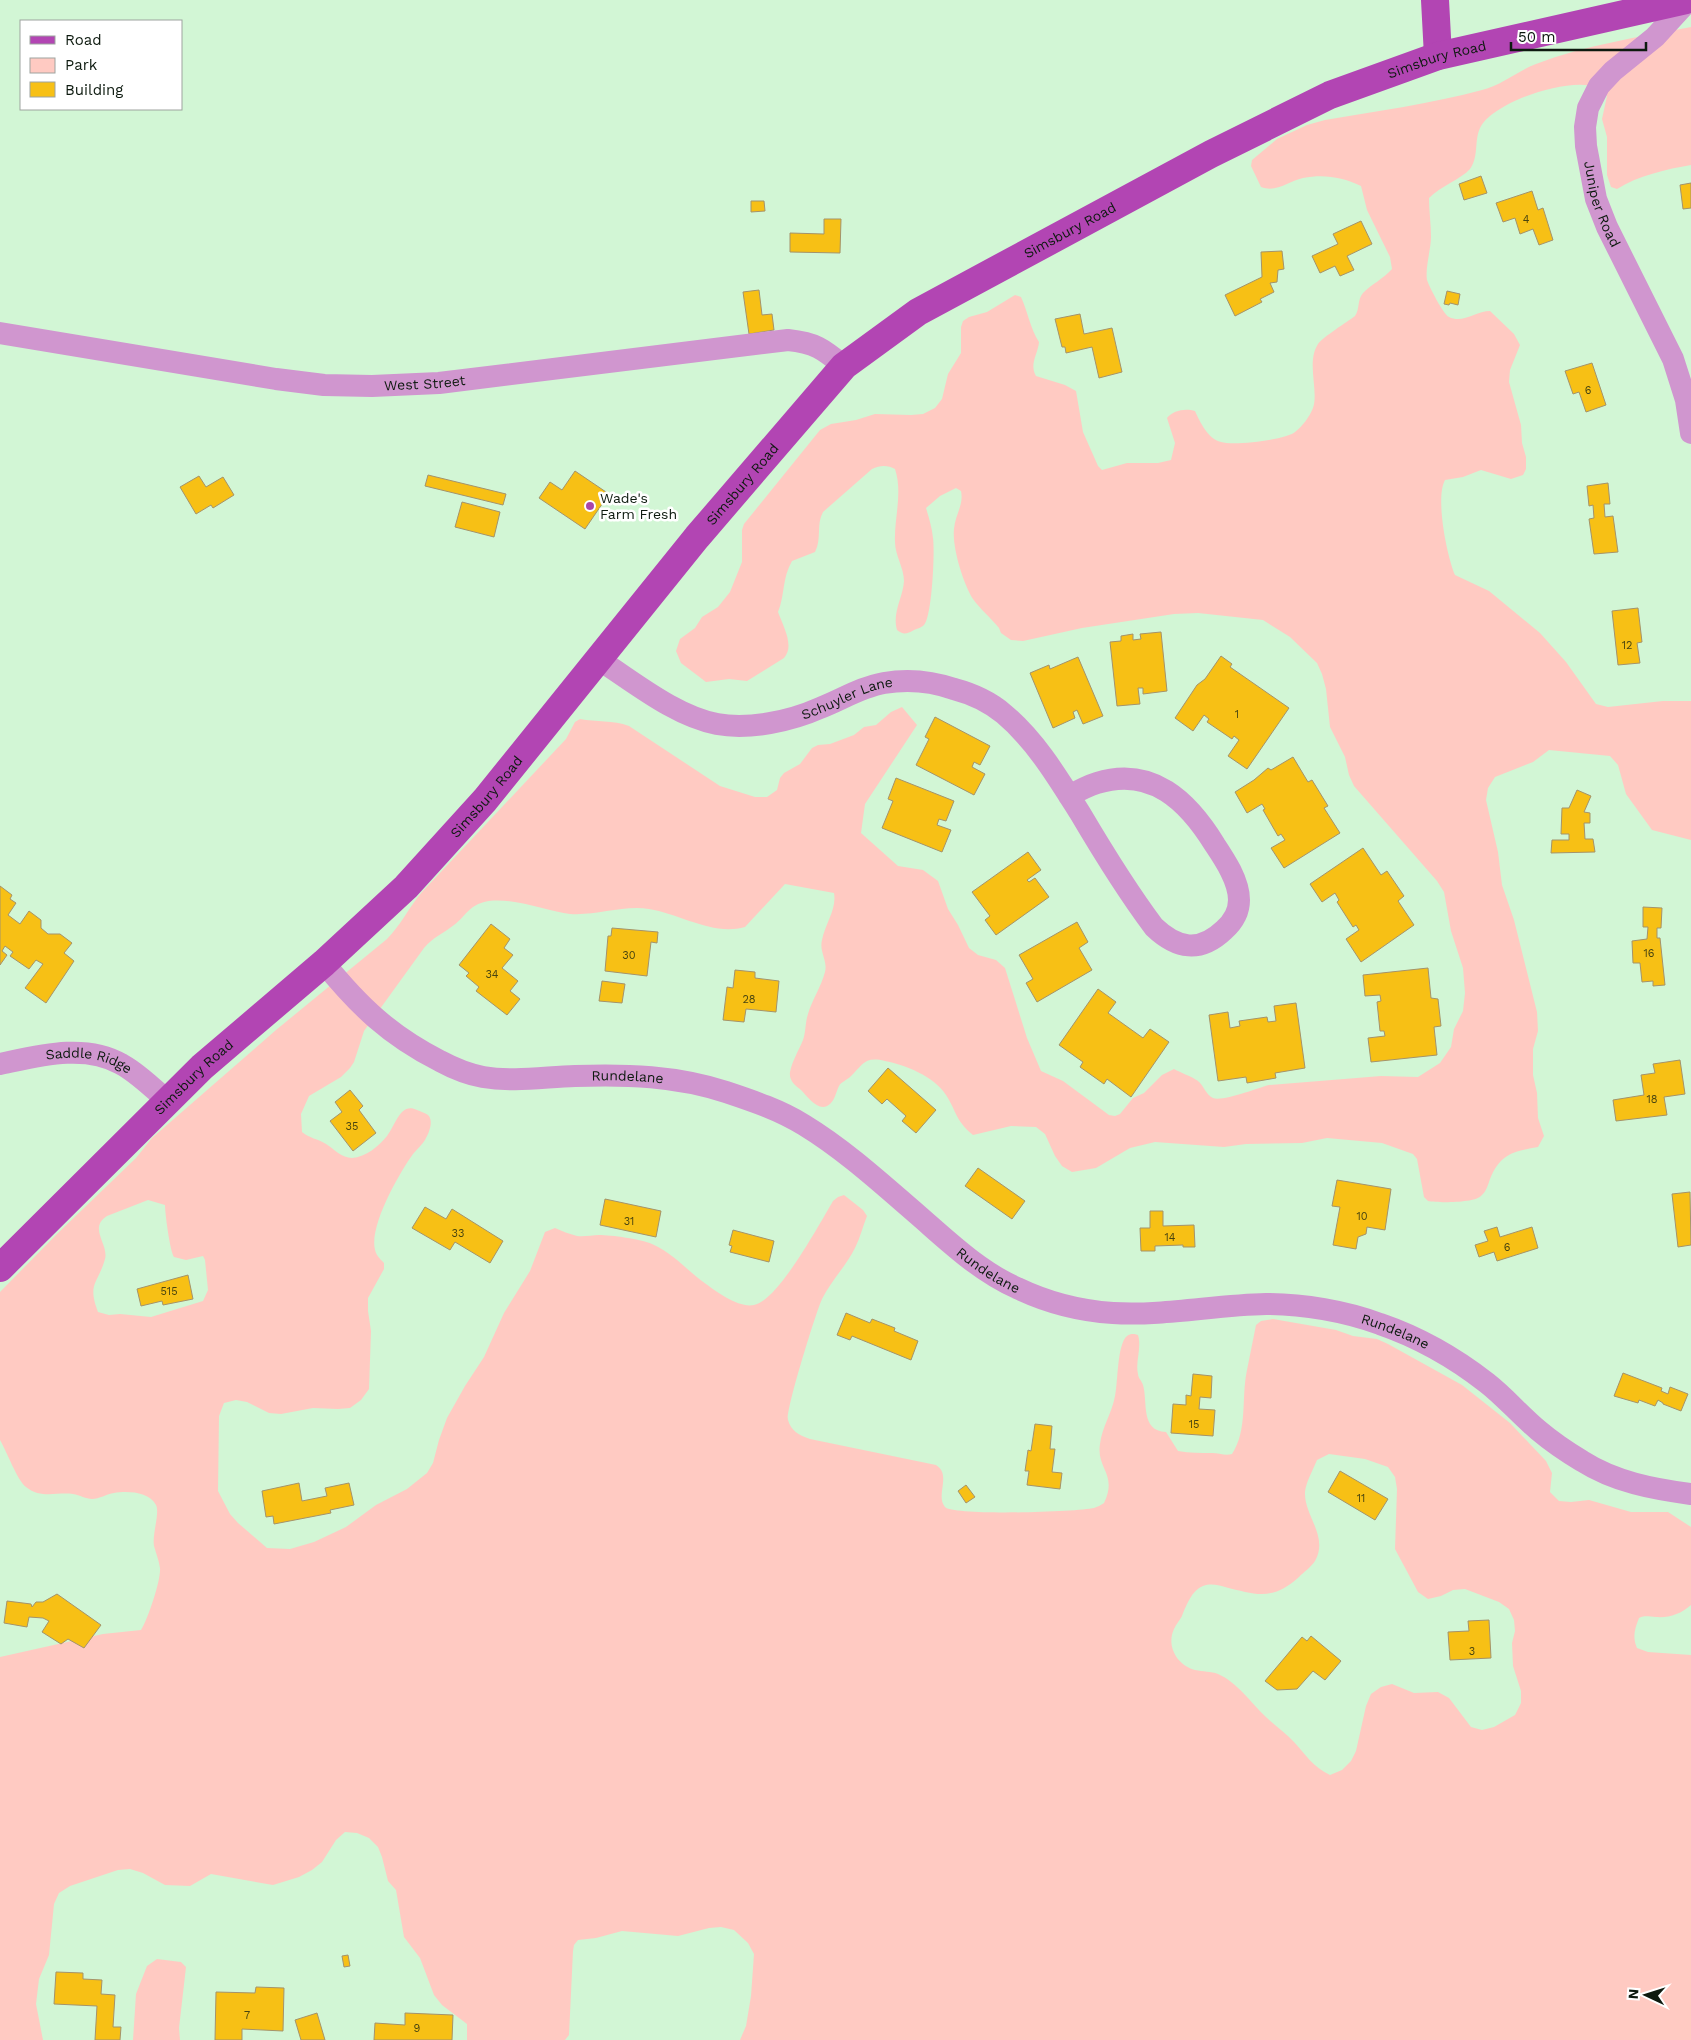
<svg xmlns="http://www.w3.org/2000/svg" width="1691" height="2040" viewBox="0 0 1691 2040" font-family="'Work Sans',sans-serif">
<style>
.green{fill:#ffcac2;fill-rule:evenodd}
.building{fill:#f7c015;stroke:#a4936b}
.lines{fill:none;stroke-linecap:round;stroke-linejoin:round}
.minor{stroke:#d096cf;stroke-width:22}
.major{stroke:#b245b3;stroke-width:28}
.poi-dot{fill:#a945aa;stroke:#fff;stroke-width:2}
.labels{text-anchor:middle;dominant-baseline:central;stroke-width:5;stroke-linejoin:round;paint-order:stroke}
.number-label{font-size:11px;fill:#484410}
.street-label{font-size:14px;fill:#0d1a0f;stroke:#fff}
.poi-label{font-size:14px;fill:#0d1a0f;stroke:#fff;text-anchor:start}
</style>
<rect width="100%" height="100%" fill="#d2f6d5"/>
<path class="green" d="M1691,27V165C1667,169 1637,176 1617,189L1611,187L1607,175V137L1602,119L1607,96C1604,93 1601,90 1598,88C1572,75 1492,102 1480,128C1474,141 1479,157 1470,169C1461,179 1441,186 1429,198C1429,211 1431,224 1431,237C1431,249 1425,268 1427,280C1429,286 1443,314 1449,317C1463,324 1476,311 1490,311L1514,334L1520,345L1510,370L1509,382L1521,425L1522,443L1526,457V469L1523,475L1511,479L1481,470L1463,477L1445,480C1435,498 1447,556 1455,575L1489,591L1540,633L1566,662L1596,704L1608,707L1663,701H1691V840L1652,830L1626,794L1618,765L1610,756L1549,750L1533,762L1495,777L1488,788L1486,800L1498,852L1502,885L1514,920L1537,1012L1538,1031L1533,1049V1075L1537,1093L1538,1118L1544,1136L1538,1147C1514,1151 1500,1154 1490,1179C1488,1185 1486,1192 1481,1196C1474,1203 1438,1203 1428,1201L1424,1197L1417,1159L1413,1154L1382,1143L1327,1138L1302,1143L1246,1144L1224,1147L1155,1142L1130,1148L1096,1168L1072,1172L1062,1166L1055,1156L1045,1134L1036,1127L1011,1126L973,1135C955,1120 957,1112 946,1095C934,1076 905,1065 885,1061C864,1056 863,1065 850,1077C847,1080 841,1082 839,1086C836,1092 835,1099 831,1103C820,1115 808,1097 801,1090C795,1085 789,1081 790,1072C792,1061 799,1050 803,1040C806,1032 805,1023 808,1014C812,1000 821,987 825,972C828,961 819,952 822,940C825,924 837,909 834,893L785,884L745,927C712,936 681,914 649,909C623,905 596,916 570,914C544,911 496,890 473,907C466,912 461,920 454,925C444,933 433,937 424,948L364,1031L354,1062L350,1068L341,1077L309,1096L301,1114L302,1132C309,1138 318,1139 326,1144C334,1149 342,1158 352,1158C366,1157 379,1146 387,1136C396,1125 400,1102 417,1110C420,1111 425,1113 428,1115C434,1121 429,1133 425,1140C422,1145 417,1149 413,1154C400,1172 364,1233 377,1255C379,1258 382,1261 384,1263V1269L368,1298V1311L371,1331L369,1389L361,1400L350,1408L338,1409L313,1408L281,1414L269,1413L247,1402L236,1400L224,1403L219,1416L218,1491L230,1514L238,1523L267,1548L290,1549L314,1542L346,1527L376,1505L407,1489L427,1473L433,1463L439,1440L447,1418L465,1386L484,1357L504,1313L530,1271L545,1232L555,1228C562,1231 569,1234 577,1236C584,1237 592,1235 599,1235C611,1235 641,1239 652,1244C676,1255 686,1270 706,1284C718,1293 739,1308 754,1305C778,1301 820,1223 833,1201L838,1197L844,1195L863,1210L867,1216C863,1226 860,1238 855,1248C846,1266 831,1281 822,1299C816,1312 785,1412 788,1420C791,1431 799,1435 810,1439L936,1465C952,1475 935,1495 945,1507C953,1516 1077,1512 1094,1508C1097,1507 1101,1505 1104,1503C1118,1474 1096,1469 1100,1444C1102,1427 1112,1413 1115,1396C1118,1383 1117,1344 1127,1336C1131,1333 1135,1334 1138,1335C1142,1348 1135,1362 1138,1374C1138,1378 1142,1381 1143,1385C1148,1401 1140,1431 1166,1432L1178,1451C1190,1453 1200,1453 1212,1453C1219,1453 1225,1456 1232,1454C1248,1430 1241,1397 1247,1370C1250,1355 1253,1340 1256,1325L1261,1321L1273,1319L1336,1330L1353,1336L1377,1339L1388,1344L1462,1385L1510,1423L1546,1461L1552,1473L1550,1492L1559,1501L1571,1502L1589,1500L1631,1512H1668L1691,1527V1605C1681,1614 1669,1618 1656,1617C1649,1617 1646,1615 1639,1618C1635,1628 1632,1637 1637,1648L1648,1652L1691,1655V2040H740L746,2026L751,1996L754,1954L748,1943L734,1930L721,1927L709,1928L678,1936L622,1931L596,1938L578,1940L574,1945L573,1951L569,2035L565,2040H467V2024L442,2005L434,1995L420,1958L404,1937L396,1890L388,1881L382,1857L378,1847L369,1838L357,1833L345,1832L336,1840L322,1862L312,1870L299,1877L273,1885L211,1874L190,1886L165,1885L143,1873L130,1869L118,1870L70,1886L59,1893L54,1904L49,1955L39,1979L36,2004L43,2040H0V1657L103,1634L141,1630C148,1619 161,1580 160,1568C159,1561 156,1553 154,1546C152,1534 160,1513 156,1505C149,1491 126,1491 114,1493C107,1494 99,1499 92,1499C86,1499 80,1495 73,1494C56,1492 41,1499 26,1487C17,1480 7,1452 0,1440V1292L57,1234L136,1158L152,1138L276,1030L387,939C401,925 409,907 422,892L566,739L575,722L580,719C596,722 613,720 629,726L720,786L755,797H767L777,790L780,778L784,773L800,764L812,748L818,745L830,744L854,735L864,727L876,725L891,712L902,707L917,725L865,804L861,833L898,866L923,870L938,881L948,909L958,925L969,948L978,955L996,960L1005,968L1027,1038L1041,1071L1063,1081L1109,1115L1115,1116L1120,1114L1133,1098L1144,1093L1162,1075L1174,1069C1181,1073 1191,1076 1198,1081C1204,1086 1206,1095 1213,1098C1222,1102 1258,1088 1269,1085L1381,1076L1418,1077L1440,1063L1451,1047L1454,1029L1463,1011L1465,993L1463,968L1451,931L1444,892L1437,881L1354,786L1349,775L1345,757L1330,727L1326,689L1322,674L1317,663L1290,637L1263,620L1198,613L1174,614L1082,628L1023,641L1011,640L1001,633L999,628C991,618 980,609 973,599C963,583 952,547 954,529C955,515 964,505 961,491L956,488L940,496L926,508C929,518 932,528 933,538C935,551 932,617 924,625C922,627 917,629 914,630C907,634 903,635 897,630C892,612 903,598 904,581C904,568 895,555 895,542C894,518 903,493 895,469C888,465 880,465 872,469L823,512C816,524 822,539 815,552L792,561C782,578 785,595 778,612C783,626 795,646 784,658L747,681L729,679L706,682L681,663L676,651L680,639L695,628L702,617L718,607L730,592L742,562V530L744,524L820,430L831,424L856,420L875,414L911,415L923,414L935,408L942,399L948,374L961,353V327L963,321L969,317L987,312L1015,295L1021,297C1028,312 1030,328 1039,342C1038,354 1029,364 1036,376L1065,385L1076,391L1083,432L1098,466L1102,470L1127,463H1158L1171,460L1175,443L1167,418C1173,410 1186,408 1195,411C1200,422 1208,439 1221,442C1234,446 1285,440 1295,432C1302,427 1310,416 1313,408C1319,391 1306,362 1318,344C1323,337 1347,322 1355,316C1360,309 1357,300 1363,293C1372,284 1383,279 1392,269L1390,257L1367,210L1361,186C1342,177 1324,174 1303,178C1288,181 1277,193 1261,187L1251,166L1252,160L1277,139L1307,125L1325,120C1377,111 1430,104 1482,90C1502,85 1517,71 1536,64C1586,45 1639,37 1691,27ZM148,1200L165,1205C165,1213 170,1251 174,1257L186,1260L203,1256L205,1260L208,1290L203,1301L151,1317L120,1314L109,1315L98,1312C87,1283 98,1284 105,1259C109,1244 88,1228 107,1216ZM1329,1454L1365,1459L1388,1467L1395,1477L1397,1489L1395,1549L1418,1592L1428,1599L1441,1596L1453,1590L1465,1589L1499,1602L1509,1609L1514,1620L1515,1631L1512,1643L1513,1666L1521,1691V1703L1515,1715L1494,1727L1482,1730L1471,1727L1449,1698L1438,1692L1414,1693L1392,1684L1381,1687L1371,1694L1366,1706L1356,1751L1351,1761L1342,1770L1330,1775C1313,1767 1306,1755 1294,1742C1286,1733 1275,1726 1266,1717C1251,1703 1237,1682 1218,1674C1211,1671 1203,1672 1195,1670C1177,1665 1166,1646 1174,1629C1176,1624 1180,1620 1182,1616C1186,1606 1192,1590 1203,1586C1211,1583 1218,1585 1225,1587C1257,1595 1272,1601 1299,1577C1304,1572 1311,1567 1315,1561C1329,1536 1304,1516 1305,1492C1306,1482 1313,1470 1317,1460Z
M157,1959L181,1962L186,1967L179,2028L180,2040H133L136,1994L147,1966Z"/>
<path class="building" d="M1481,176L1487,193L1464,200L1459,184Z
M1691,183V208L1683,209L1680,185Z
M1532,191L1538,210L1543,208L1553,240L1539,245L1533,229L1520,234L1515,218L1503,222L1496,203Z
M751,201H764L765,211L751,212Z
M824,219H841L840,253L790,252V233L824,234Z
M1361,221L1372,244L1347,256L1354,270L1340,276L1335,266L1320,273L1312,256L1338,244L1333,234Z
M1282,251L1284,269L1278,270L1277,282L1270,283L1274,292L1260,299L1262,302L1235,316L1225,295L1262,277L1261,252Z
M759,290L762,315L772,314L774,330L749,334L743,292Z
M1447,291L1460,294L1458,305L1450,303L1449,305L1444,304Z
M1080,314L1084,334L1112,328L1122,372L1099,378L1092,347L1066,353L1065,347H1062L1055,319Z
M1592,363L1606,405L1586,412L1579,392L1573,394L1565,371Z
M575,471L609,494L585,529L539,498L550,482L562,490Z
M428,475L506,494L503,505L425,486Z
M199,476L206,487L223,477L234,495L213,508L211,505L196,514L180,487Z
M1608,483L1610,504H1604L1605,517L1613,516L1618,552L1594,554L1589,519L1594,518L1593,505L1589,506L1587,486Z
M462,502L500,512L494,537L455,527Z
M1638,608L1642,642L1637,643L1640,663L1618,665L1612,611Z
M1161,632L1167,691L1143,694V688H1138L1140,704L1117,706L1110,642L1121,641V636L1133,634V640L1141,639L1140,634Z
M1221,656L1232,664L1230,667L1289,708L1247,769L1228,756L1239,740L1234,736L1232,739L1207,722L1209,719L1204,715L1193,731L1175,718L1197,685L1205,679Z
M1078,657L1103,716L1083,724L1077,710L1073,712L1075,718L1053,728L1030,673L1049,665L1050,669Z
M935,717L990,746L980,765L974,762L972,767L985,774L974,795L916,765L929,739L925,737Z
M1293,757L1308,782L1312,780L1328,806L1324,808L1340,833L1284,868L1271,848L1285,840L1281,834L1278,836L1263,810L1265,809L1262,804L1247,813L1235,792L1254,780L1268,768L1271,770Z
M896,778L954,801L946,821L939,819L937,825L951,830L942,852L882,828L893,801L888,799Z
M1577,790L1591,796L1584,812L1590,813V823H1584L1585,839H1593L1595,852L1551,853L1552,840H1569V834H1561L1562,808H1569Z
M1363,848L1381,875L1387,871L1404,896L1398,901L1414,925L1361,962L1346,939L1359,930L1356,925L1353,927L1337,902L1339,900L1335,893L1322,902L1310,884Z
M1028,852L1041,870L1027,880L1029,882L1035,878L1049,897L996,935L985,920L990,916L972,892Z
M0,886L12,895L10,899L16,903L8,915L20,924L29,911L41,920V928L48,934H60L72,943L64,953L74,961L46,1003L25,988L43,964L36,960L29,969L10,956L13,952L5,946L2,951L7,955L0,965Z
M1643,907L1662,908L1661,928H1657V938H1660L1665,985L1653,986V981L1642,982L1640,963H1633L1632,941L1647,939L1648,927H1643Z
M1077,922L1088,942L1079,948L1092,970L1037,1002L1026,983L1033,979L1019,955Z
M491,924L510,939L504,948L513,955L502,968L518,981L510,991L520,999L507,1015L476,991L479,987L466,976L469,973L459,965Z
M612,928L658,932L657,943L651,942L647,976L605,971L608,936H611Z
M1428,968L1431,998L1438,999L1441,1026L1434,1027L1437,1055L1371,1062L1368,1038L1385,1036L1384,1031H1380L1377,1002L1381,1001L1380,995L1365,996L1363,975Z
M735,970L755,972V978L779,981L776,1012L746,1009L744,1022L723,1020L727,987L733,988Z
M602,981L625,984L622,1003L599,1001Z
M1098,989L1116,1002L1108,1013L1143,1038L1150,1029L1169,1042L1131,1097L1107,1079L1104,1084L1080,1067L1083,1062L1059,1045Z
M1296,1003L1305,1068L1275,1073L1276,1078L1247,1083L1246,1077L1218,1081L1209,1015L1228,1012L1230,1028L1240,1026L1239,1021L1267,1017L1268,1022L1276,1021L1274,1006Z
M1680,1060L1685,1094L1664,1097L1667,1115L1616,1121L1613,1100L1644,1095L1641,1075L1655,1073L1653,1064Z
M888,1068L936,1110L916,1133L902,1121L906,1116L887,1099L882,1104L868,1091Z
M350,1090L363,1106L359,1110L376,1133L353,1151L330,1121L342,1112L335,1102Z
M978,1168L1025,1201L1012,1219L965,1186Z
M1337,1180L1391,1189L1385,1230L1367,1227L1366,1234L1358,1237L1356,1249L1333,1245L1340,1207L1332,1206Z
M1690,1192L1691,1245L1678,1247L1672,1194Z
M605,1199L661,1211L656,1237L600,1225Z
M425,1207L446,1219L452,1209L503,1241L490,1263L455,1242L450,1250L412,1228Z
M1150,1211H1163V1226L1194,1225L1195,1247H1183V1245L1155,1246V1251H1141L1140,1228H1150Z
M1497,1227L1500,1237L1532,1227L1538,1248L1497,1261L1494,1252L1479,1257L1475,1245L1488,1241L1484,1231Z
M733,1230L774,1241L769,1262L730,1252L732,1246L729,1245Z
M188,1275L193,1299L163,1305L162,1301L141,1306L137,1289Z
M846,1313L870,1323L872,1319L895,1328L894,1331L918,1341L911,1360L852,1336L850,1340L837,1335Z
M1623,1373L1662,1388L1661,1391L1668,1394L1670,1387L1688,1394L1681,1411L1663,1404V1403L1658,1400L1655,1406L1639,1400L1638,1403L1614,1396Z
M1193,1374L1212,1376L1211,1398L1200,1397L1199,1409L1215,1410L1213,1436L1171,1433L1173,1404L1186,1405V1395L1191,1396Z
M1035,1424L1052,1426L1050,1449H1055L1052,1472L1062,1473L1060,1489L1027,1485L1029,1471H1025L1028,1450L1031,1451Z
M1340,1471L1388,1499L1375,1520L1328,1492Z
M299,1483L302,1501L327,1496L325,1488L349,1483L354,1505L330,1510L331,1513L274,1524L273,1516L266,1517L262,1491Z
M966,1485L975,1497L966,1503L958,1491Z
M57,1594L101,1625L84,1648L68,1639L61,1644L42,1632L49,1621L43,1618L29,1617L27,1627L4,1623L7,1601L31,1604L32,1607L36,1602H43Z
M1489,1620L1491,1658L1450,1660L1448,1632L1469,1631L1468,1621Z
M1311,1636L1341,1661L1325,1680L1313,1671L1297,1689L1277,1690L1265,1681L1302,1637L1307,1641Z
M348,1955L350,1966L344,1967L342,1956Z
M56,1972L83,1973V1979L102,1980L101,1994L115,1995L113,2027H121L120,2040H95L97,2006L54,2004Z
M256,1987L284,1988L283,2031L242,2029V2040H215L216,1992L255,1993Z
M317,2013L325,2040H301L295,2020Z
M405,2013L453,2015L452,2040H374L375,2023L405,2025Z"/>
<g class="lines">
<g class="minor">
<path id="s1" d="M1689,0L1655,37L1613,71L1599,86L1588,108L1585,127L1586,146L1596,199L1607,227L1673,359L1686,400L1691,433"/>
<path id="s2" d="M0,333L276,379L324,385L372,386L439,383L788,340C816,343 823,349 844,366"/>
<path id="s3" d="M598,659C634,682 675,716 717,724C749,730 791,721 820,708C841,700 861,687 884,683C907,679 931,681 954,689C973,694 990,702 1004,714C1036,741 1058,778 1080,813C1103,852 1127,891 1154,927C1177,949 1200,953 1224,930C1233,922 1239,913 1239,900C1239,881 1225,860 1215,845C1188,801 1152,766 1097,783C1087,786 1078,791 1069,796"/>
<path id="s4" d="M324,963C359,1006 389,1035 440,1061C453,1068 467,1074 483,1077C513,1082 544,1077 575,1076C626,1074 677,1076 726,1092C753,1101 780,1110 804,1125C845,1150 882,1184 918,1215C949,1242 979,1271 1017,1288C1046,1302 1081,1311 1113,1313C1164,1316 1215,1305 1266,1304C1303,1304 1345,1311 1380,1324C1418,1337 1455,1358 1487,1383C1505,1397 1520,1415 1538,1430C1551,1441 1567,1452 1582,1461C1615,1482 1653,1489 1691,1494"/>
<path id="s5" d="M0,1064C38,1056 85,1043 121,1064C138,1073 152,1088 167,1100"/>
</g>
<g class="major">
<path d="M1435,0L1438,56"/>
<path id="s6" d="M0,1268L202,1067L324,963L406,887L485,800L697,537L844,366L918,312L1211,154L1330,95L1438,56L1686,0"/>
</g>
</g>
<circle class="poi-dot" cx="590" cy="506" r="5"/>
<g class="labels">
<g class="number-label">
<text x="1526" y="219">4</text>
<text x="1588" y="390">6</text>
<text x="1627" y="645">12</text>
<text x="1237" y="714">1</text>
<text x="1649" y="953">16</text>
<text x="629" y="955">30</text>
<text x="492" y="974">34</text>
<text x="749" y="999">28</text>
<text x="1652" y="1099">18</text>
<text x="352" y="1126">35</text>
<text x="1362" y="1216">10</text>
<text x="629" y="1221">31</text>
<text x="458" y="1233">33</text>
<text x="1170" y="1237">14</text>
<text x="1507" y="1247">6</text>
<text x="169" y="1291">515</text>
<text x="1194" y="1424">15</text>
<text x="1361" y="1498">11</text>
<text x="1472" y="1651">3</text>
<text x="247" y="2015">7</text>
<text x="417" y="2028">9</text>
</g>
<g class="street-label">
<text stroke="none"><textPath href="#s6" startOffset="1908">Simsbury Road</textPath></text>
<text stroke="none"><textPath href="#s1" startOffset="248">Juniper Road</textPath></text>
<text stroke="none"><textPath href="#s6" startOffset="1502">Simsbury Road</textPath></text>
<text stroke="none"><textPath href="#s2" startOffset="429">West Street</textPath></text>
<text stroke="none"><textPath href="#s6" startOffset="1082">Simsbury Road</textPath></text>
<text stroke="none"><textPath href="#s3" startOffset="271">Schuyler Lane</textPath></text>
<text stroke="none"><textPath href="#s6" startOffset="678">Simsbury Road</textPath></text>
<text stroke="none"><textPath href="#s5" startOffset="91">Saddle Ridge</textPath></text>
<text stroke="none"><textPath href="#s6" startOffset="272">Simsbury Road</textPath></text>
<text stroke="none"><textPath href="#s4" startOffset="344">Rundelane</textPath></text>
<text stroke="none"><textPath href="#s4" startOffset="764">Rundelane</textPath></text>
<text stroke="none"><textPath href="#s4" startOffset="1184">Rundelane</textPath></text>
</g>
<g class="poi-label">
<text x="600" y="498">Wade's<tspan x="600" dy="16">Farm Fresh</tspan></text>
</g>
</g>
<rect x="20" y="20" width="162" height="90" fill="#ffffff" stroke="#9ea39f"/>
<rect x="30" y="36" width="25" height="8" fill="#b245b3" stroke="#9ea39f"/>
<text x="65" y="45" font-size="15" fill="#0d1a0f">Road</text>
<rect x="30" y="58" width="25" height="15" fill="#ffcac2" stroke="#9ea39f"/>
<text x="65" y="70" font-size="15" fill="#0d1a0f">Park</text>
<rect x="30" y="82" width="25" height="15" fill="#f7c015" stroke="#9ea39f"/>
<text x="65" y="95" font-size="15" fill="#0d1a0f">Building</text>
<g transform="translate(1646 1995) rotate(274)" stroke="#ffffff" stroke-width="4" paint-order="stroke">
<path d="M0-4L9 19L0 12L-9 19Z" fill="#0d1a0f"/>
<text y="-8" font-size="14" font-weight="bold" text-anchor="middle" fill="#0d1a0f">N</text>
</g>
<path d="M1511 42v8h135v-8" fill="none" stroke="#0d1a0f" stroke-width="2.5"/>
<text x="1518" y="42" font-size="15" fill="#0d1a0f" stroke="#ffffff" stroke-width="4" paint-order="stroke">50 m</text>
</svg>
